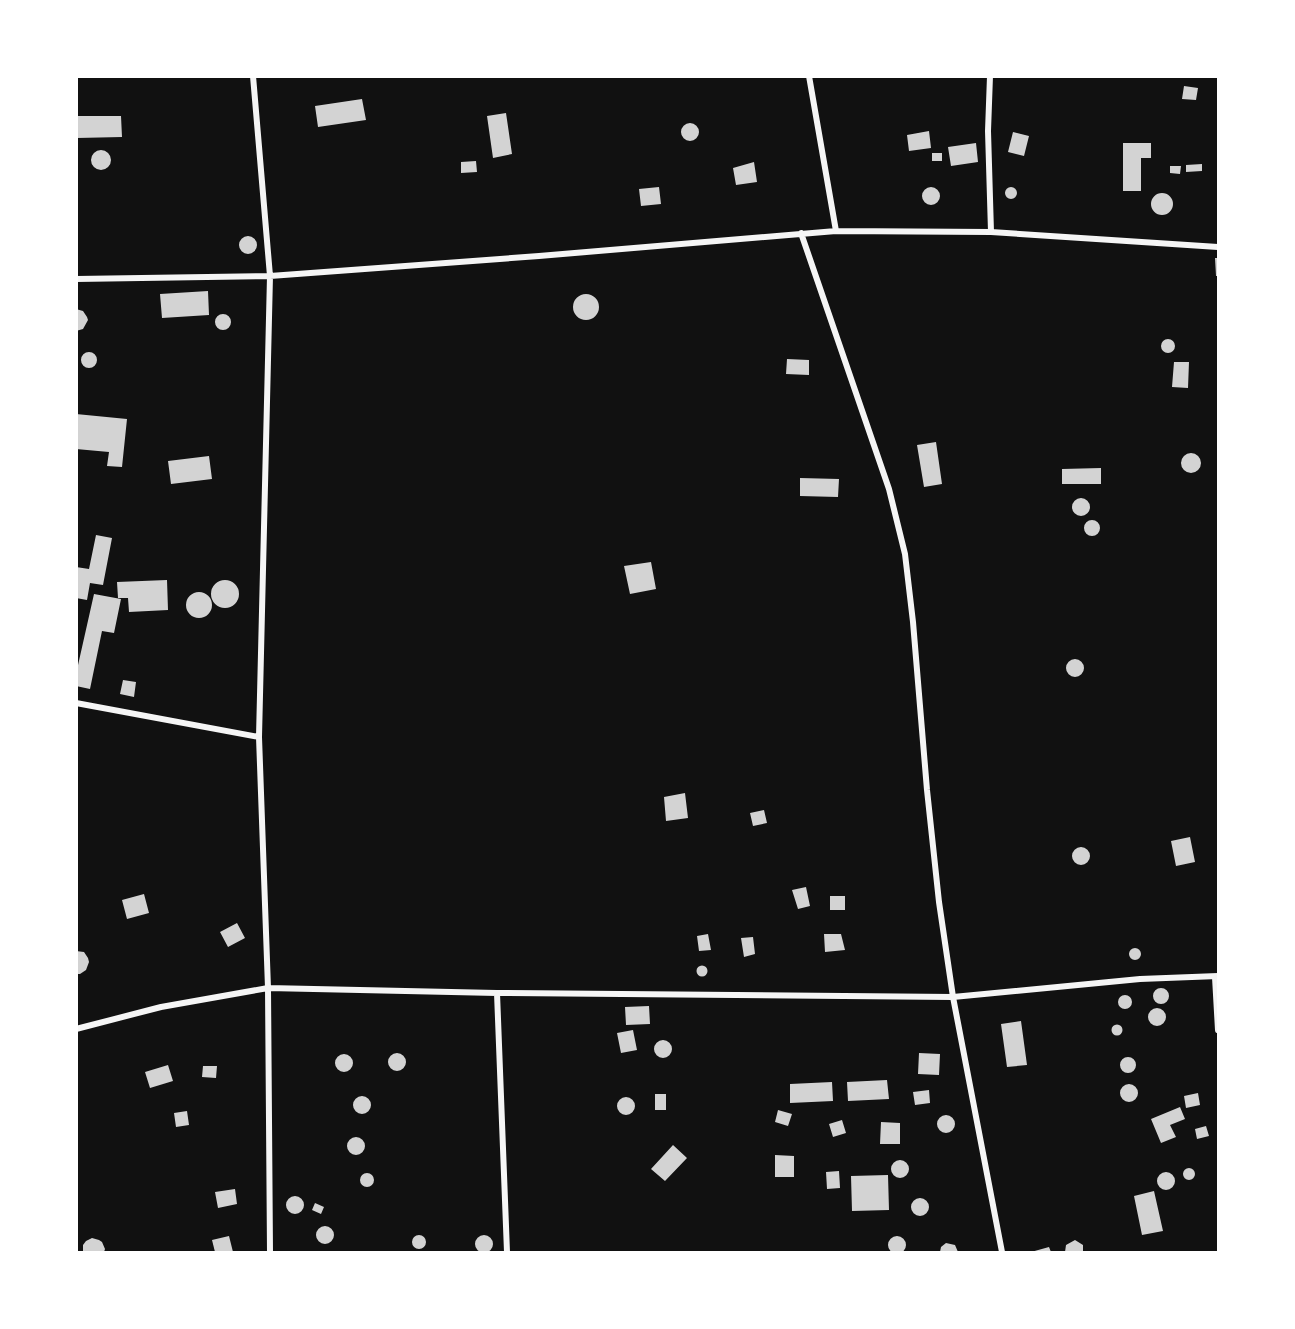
<svg xmlns="http://www.w3.org/2000/svg" width="1295" height="1329" viewBox="0 0 1295 1329" font-family="Jost,sans-serif">
<style>
.building{fill:#d3d3d3}
.lines{fill:none;stroke-linecap:round;stroke-linejoin:round}
.minor{stroke:#f5f5f5;stroke-width:6}
</style>
<rect width="100%" height="100%" fill="#111"/>
<path class="building" d="M1184,86L1198,88L1196,100L1182,99Z
M362,99L366,120L318,127L315,106Z
M506,113L512,154L493,158L487,116Z
M77,116H121L122,137L77,138Z
M681 132a9 9 0 1 1 18 0a9 9 0 1 1-18 0Z
M929,131L931,148L909,151L907,135Z
M1013,132L1029,136L1024,156L1008,152Z
M976,143L978,162L951,166L948,147Z
M1123,143H1151V158H1141V191H1123Z
M91 160a10 10 0 1 1 20 0a10 10 0 1 1-20 0Z
M932,153H942V161H932Z
M476,161L477,172L461,173V162Z
M754,162L757,182L736,185L733,168Z
M1202,164V171L1186,172V165Z
M1170,166H1181L1180,174L1170,173Z
M1005 193a6 6 0 1 1 12 0a6 6 0 1 1-12 0Z
M922 196a9 9 0 1 1 18 0a9 9 0 1 1-18 0Z
M659,187L661,204L641,206L639,189Z
M1151 204a11 11 0 1 1 22 0a11 11 0 1 1-22 0Z
M239 245a9 9 0 1 1 18 0a9 9 0 1 1-18 0Z
M1215,258H1218V276H1216Z
M208,291L209,315L162,318L160,294Z
M573 307a13 13 0 1 1 26 0a13 13 0 1 1-26 0Z
M76,309L83,311L87,317L88,320L83,329L76,331Z
M215 322a8 8 0 1 1 16 0a8 8 0 1 1-16 0Z
M1161 346a7 7 0 1 1 14 0a7 7 0 1 1-14 0Z
M81 360a8 8 0 1 1 16 0a8 8 0 1 1-16 0Z
M787,359L809,360V375L786,374Z
M1174,362H1189L1188,388L1172,387Z
M76,414L127,419L122,467L107,466L109,452L76,449Z
M936,442L942,484L924,487L917,445Z
M1181 463a10 10 0 1 1 20 0a10 10 0 1 1-20 0Z
M209,456L212,479L171,484L168,461Z
M1101,468V484H1062V469Z
M800,478L839,479L838,497L800,496Z
M1072 507a9 9 0 1 1 18 0a9 9 0 1 1-18 0Z
M1084 528a8 8 0 1 1 16 0a8 8 0 1 1-16 0Z
M96,535L112,538L103,585L90,583L87,600L76,598V567L89,569Z
M651,562L656,589L630,594L624,566Z
M167,580L168,610L129,612L128,598H118L117,582Z
M211 594a14 14 0 1 1 28 0a14 14 0 1 1-28 0Z
M186 605a13 13 0 1 1 26 0a13 13 0 1 1-26 0Z
M94,594L121,599L114,633L102,631L90,689L76,686V674Z
M1066 668a9 9 0 1 1 18 0a9 9 0 1 1-18 0Z
M123,680L136,682L134,697L120,694Z
M685,793L688,818L666,821L664,797Z
M764,810L767,823L753,826L750,813Z
M1190,837L1195,862L1176,866L1171,841Z
M1072 856a9 9 0 1 1 18 0a9 9 0 1 1-18 0Z
M806,887L810,906L798,909L792,890Z
M144,894L149,913L127,919L122,900Z
M830,896H845V910H830Z
M237,923L245,938L228,947L220,932Z
M708,934L711,950L699,951L697,936Z
M824,934H841L845,950L825,952Z
M753,937L755,954L744,957L741,938Z
M1129 954a6 6 0 1 1 12 0a6 6 0 1 1-12 0Z
M76,951L84,952L88,958L89,962L86,970L80,974H76Z
M696.5 971a5.5 5.5 0 1 1 11 0a5.5 5.5 0 1 1-11 0Z
M1153 996a8 8 0 1 1 16 0a8 8 0 1 1-16 0Z
M1118 1002a7 7 0 1 1 14 0a7 7 0 1 1-14 0Z
M649,1006L650,1024L626,1025L625,1007Z
M1148 1017a9 9 0 1 1 18 0a9 9 0 1 1-18 0Z
M1021,1021L1027,1065L1007,1067L1001,1024Z
M1111.5 1030a5.5 5.5 0 1 1 11 0a5.5 5.5 0 1 1-11 0Z
M633,1030L637,1050L621,1053L617,1033Z
M654 1049a9 9 0 1 1 18 0a9 9 0 1 1-18 0Z
M388 1062a9 9 0 1 1 18 0a9 9 0 1 1-18 0Z
M919,1053L940,1054L939,1075L918,1074Z
M335 1063a9 9 0 1 1 18 0a9 9 0 1 1-18 0Z
M1120 1065a8 8 0 1 1 16 0a8 8 0 1 1-16 0Z
M168,1065L173,1081L150,1088L145,1072Z
M203,1066H217L216,1078L202,1077Z
M887,1080L889,1099L848,1101L847,1082Z
M832,1082L833,1101L790,1103V1084Z
M1120 1093a9 9 0 1 1 18 0a9 9 0 1 1-18 0Z
M929,1090L930,1103L915,1105L913,1092Z
M1198,1093L1200,1105L1186,1108L1184,1096Z
M655,1094H666V1110H655Z
M353 1105a9 9 0 1 1 18 0a9 9 0 1 1-18 0Z
M617 1106a9 9 0 1 1 18 0a9 9 0 1 1-18 0Z
M1180,1107L1185,1119L1170,1125L1176,1137L1161,1143L1151,1119Z
M778,1110L792,1114L788,1126L775,1122Z
M187,1111L189,1125L176,1127L174,1113Z
M937 1124a9 9 0 1 1 18 0a9 9 0 1 1-18 0Z
M842,1120L846,1133L833,1137L829,1124Z
M881,1122L900,1123V1144H880Z
M1206,1126L1209,1136L1197,1139L1195,1129Z
M347 1146a9 9 0 1 1 18 0a9 9 0 1 1-18 0Z
M673,1145L687,1158L665,1181L651,1169Z
M775,1155L794,1156V1177H775Z
M891 1169a9 9 0 1 1 18 0a9 9 0 1 1-18 0Z
M1183 1174a6 6 0 1 1 12 0a6 6 0 1 1-12 0Z
M839,1171L840,1188L827,1189L826,1172Z
M1157 1181a9 9 0 1 1 18 0a9 9 0 1 1-18 0Z
M360 1180a7 7 0 1 1 14 0a7 7 0 1 1-14 0Z
M888,1175L889,1210L852,1211L851,1176Z
M235,1189L237,1204L218,1208L215,1192Z
M1154,1191L1163,1231L1142,1235L1134,1196Z
M286 1205a9 9 0 1 1 18 0a9 9 0 1 1-18 0Z
M911 1207a9 9 0 1 1 18 0a9 9 0 1 1-18 0Z
M315,1203L324,1207L321,1214L312,1210Z
M316 1235a9 9 0 1 1 18 0a9 9 0 1 1-18 0Z
M475 1244a9 9 0 1 1 18 0a9 9 0 1 1-18 0Z
M412 1242a7 7 0 1 1 14 0a7 7 0 1 1-14 0Z
M229,1236L233,1252H215L212,1240Z
M888 1245a9 9 0 1 1 18 0a9 9 0 1 1-18 0Z
M92,1238L99,1240L102,1242L105,1249L104,1252H83V1245L86,1241Z
M1075,1240L1083,1245V1252H1065L1066,1245Z
M946,1243L955,1245L958,1252H940L941,1247Z
M1049,1247L1051,1252H1031Z"/>
<g class="lines">
<path class="minor" d="M253,76L270,276L259,737L268,988L270,1252
M809,76L836,231
M990,76L988,131L991,232
M801,233L889,489L905,554L913,622L927,790L939,902L953,997L1002,1252
M76,279L270,276L539,256L836,231L991,232L1218,247
M76,703L259,737
M1215,977L1218,1030
M497,993L507,1252
M76,1029L161,1007L268,988L497,993L953,997L1140,979L1218,976"/>
</g>
<rect width="1295" height="1329" fill="none" stroke="#ffffff" stroke-width="156"/>
</svg>
